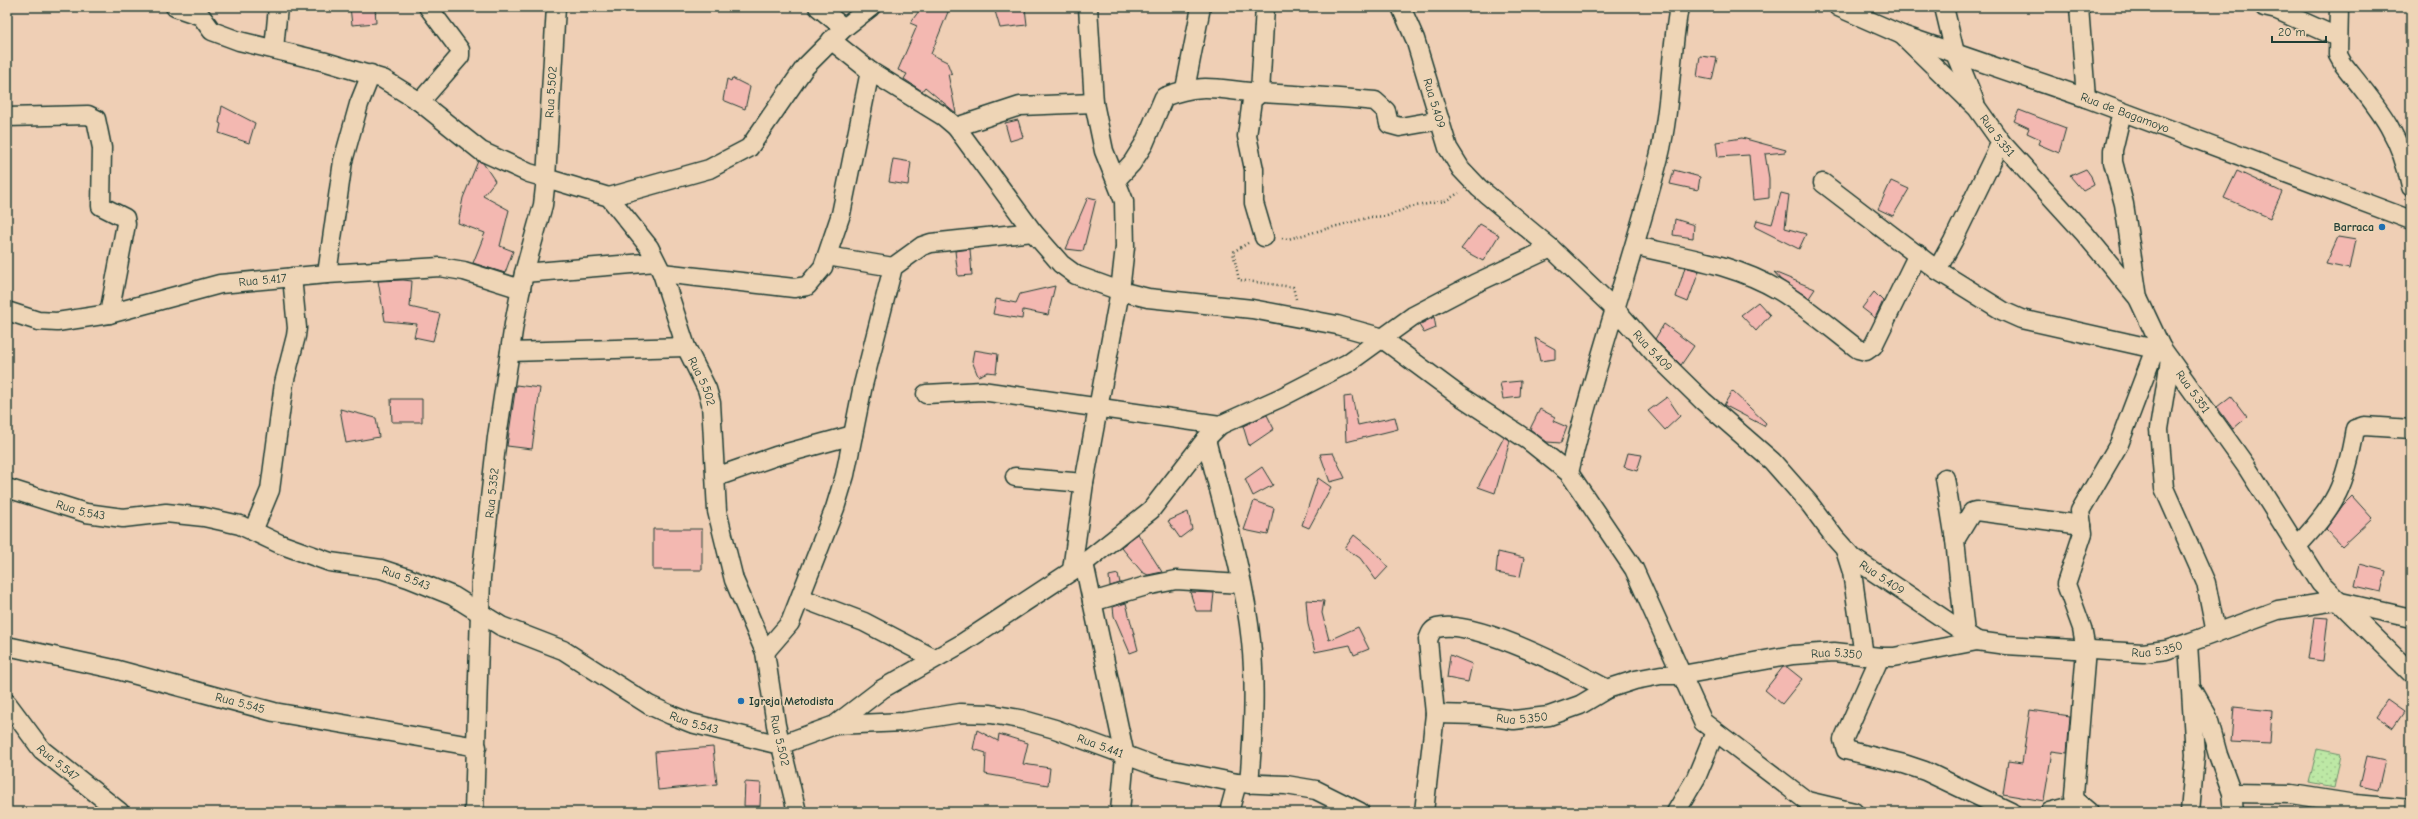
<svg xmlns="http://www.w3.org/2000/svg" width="2418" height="819" viewBox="0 0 2418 819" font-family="'Comic Neue',sans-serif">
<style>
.garden{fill:url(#garden-dots);stroke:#6e926c}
.building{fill:#f3b8b1;stroke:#1f3d34}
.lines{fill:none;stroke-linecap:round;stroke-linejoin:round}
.minor-casing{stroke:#1f3d34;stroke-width:21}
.path{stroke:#1f3d34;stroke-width:2.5;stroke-dasharray:1 3;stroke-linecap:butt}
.minor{stroke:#eed5b6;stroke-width:18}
.poi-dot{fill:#1f6fb2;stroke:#eed5b6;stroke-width:1.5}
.labels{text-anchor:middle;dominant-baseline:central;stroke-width:3.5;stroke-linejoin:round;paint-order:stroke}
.street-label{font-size:12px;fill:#1f3d34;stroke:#eed5b6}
.poi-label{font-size:12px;font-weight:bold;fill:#1f3d34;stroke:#eed5b6;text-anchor:end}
</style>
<defs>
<pattern id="garden-dots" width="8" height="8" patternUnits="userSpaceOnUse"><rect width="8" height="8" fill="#bde8a5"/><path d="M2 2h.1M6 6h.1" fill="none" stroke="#a2c88f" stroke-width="1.8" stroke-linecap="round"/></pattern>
</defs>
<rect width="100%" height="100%" fill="#efcfb5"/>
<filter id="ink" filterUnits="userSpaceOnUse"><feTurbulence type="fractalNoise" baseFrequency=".025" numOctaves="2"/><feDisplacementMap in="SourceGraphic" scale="8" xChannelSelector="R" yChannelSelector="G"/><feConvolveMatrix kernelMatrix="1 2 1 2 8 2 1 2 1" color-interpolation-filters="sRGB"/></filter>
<g filter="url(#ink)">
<path class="garden" d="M2317,749L2341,754L2334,788L2309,783Z"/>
<path class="building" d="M350,7H375L376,23L352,25Z
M922,7H950L931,54L947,62L952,75L948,74L956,113L925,87L922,91L904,79L907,74L898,70L917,26L910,23Z
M1025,8L1027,25L1000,28L995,11Z
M1700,56L1717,58L1712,80L1697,77Z
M732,78L750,87L745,109L723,100L727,79L731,81Z
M222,106L255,123L249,143L219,133L221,124L219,123Z
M2019,110L2066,128L2059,153L2038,144L2040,139L2027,133L2029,128L2014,121Z
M1018,120L1023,137L1010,141L1005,123Z
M1742,138L1786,150L1785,152L1765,154L1769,178V198L1753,200L1749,155L1718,157L1716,142Z
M893,159L911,162L908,185L889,182Z
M478,161L483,163L495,181L483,196L509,210L500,246L513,251L505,273L473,263L485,233L458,223L463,198Z
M2086,169L2091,176L2094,185L2083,191L2070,176Z
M1674,170L1700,177L1698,190L1670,184Z
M2237,171L2282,192L2270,218L2224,198Z
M1891,181L1909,189L1893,216L1878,209Z
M1781,193L1789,195L1785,228L1806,234L1799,249L1755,227L1757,220L1772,224Z
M1088,197L1096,199L1083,251L1066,249Z
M1675,219L1694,225L1693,238L1673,235Z
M1480,224L1499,235L1483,261L1461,249Z
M2338,237L2356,240L2350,269L2326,264Z
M970,249L972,275L958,276L955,251Z
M1685,267L1699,271L1688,302L1676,297Z
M1774,272L1815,289L1809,298L1781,280Z
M403,280L412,281L410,307L440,314L433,341L414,337L417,324L385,321L378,281Z
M1055,286L1048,315L1023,310L1022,319L993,314L996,299L1016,303L1020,294Z
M1874,292L1883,301L1875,318L1862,308Z
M1758,302L1770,315L1756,331L1741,315Z
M1434,317L1436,328L1424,333L1419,325Z
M1664,324L1694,346L1681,365L1655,339Z
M1535,338L1555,349V359L1540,361Z
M974,350L998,354L996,373L988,372L978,376L972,361Z
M1521,381L1520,397L1503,399L1500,383Z
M516,385L540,388L532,449L507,446Z
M1732,391L1766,423L1764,426L1724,405Z
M1352,396L1358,425L1395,417L1398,429L1346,442L1344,397Z
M2231,396L2247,417L2233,429L2217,407Z
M1667,397L1680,416L1665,430L1648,411Z
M391,399H422V422H392Z
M340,409L376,418L379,437L346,443Z
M1540,409L1555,417L1553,421L1567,427L1561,443L1547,442L1530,429Z
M1267,415L1274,429L1249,446L1243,426Z
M1504,437L1510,441L1495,493L1478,487Z
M1333,453L1345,478L1330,482L1320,454Z
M1628,453L1642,455L1637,471L1624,467Z
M1262,467L1273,485L1253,496L1245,479Z
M1318,478L1331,487L1309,528L1302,525Z
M2352,496L2372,518L2342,546L2326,529L2343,505Z
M1254,501L1274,508L1268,535L1244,530Z
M1188,512L1192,529L1180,538L1168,521Z
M653,529H702V570H653Z
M1138,534L1162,572L1148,575L1142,572L1121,547Z
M1354,535L1375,552L1388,567L1376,580L1360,558L1345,548Z
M1498,552L1524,558L1520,577L1496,573Z
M2360,564L2386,571L2381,592L2355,586Z
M1118,574L1120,583L1110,586L1109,576Z
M1190,592L1214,593L1212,611H1196Z
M1306,600L1324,601L1322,613L1329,640L1358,627L1369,649L1354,655L1350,645L1315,652L1308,624Z
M1126,603L1138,650L1130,653L1114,616L1113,607Z
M2314,617L2328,618L2323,661L2308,659Z
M1450,655L1472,664L1468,682L1447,678Z
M1783,667H1787L1802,679L1782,704L1765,690Z
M2387,700L2404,712L2393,728L2376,716Z
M2234,707L2272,711L2270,744L2231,742Z
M2030,710L2070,716L2067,753L2052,751L2044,801L2003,794L2008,761L2022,763Z
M977,730L998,741L999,734L1028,743L1023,764L1050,768L1048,785L985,774L986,753L973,749Z
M713,747L717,784L658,790L655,752Z
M2367,756L2385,760L2378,790L2360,786Z
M745,782L761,783L760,806H744Z"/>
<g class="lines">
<g class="minor-casing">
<g id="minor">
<path d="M175,7L201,16L212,31L239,41L326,62L383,79L420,102L481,151L529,173L546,178L543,205L524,273L514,324L497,437L481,578L474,812"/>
<path id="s1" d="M556,7L546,178L609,197L649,247L662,273L686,347L707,389L711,403L717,511L734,580L765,652L776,725L797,812"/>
<path d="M818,7L844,28"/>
<path id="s2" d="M1401,7L1415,39L1448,148L1461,169L1479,188L1551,248L1616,310L1654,353L1703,401L1772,461L1809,503L1835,538L1853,558L1977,641"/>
<path id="s3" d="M1838,7L1902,35L2086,98L2411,220"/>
<path d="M1944,7L1955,53L1975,102"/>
<path d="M2079,7L2086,98"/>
<path d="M2264,7L2277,10L2337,37"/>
<path d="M2339,7L2338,55L2343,64C2377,107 2400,131 2411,187"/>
<path id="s4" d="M1902,35L1977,108L2001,142L2085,234L2138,298L2161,347L2246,466L2320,583L2411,673"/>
<path d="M831,40L870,71L943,116L956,127L1033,232L1061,264L1076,275L1120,291L1148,298L1252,309L1337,325L1380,337L1457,394L1529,441L1569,473L1634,569L1703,722L1807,801L1854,812"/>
<path d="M274,49L278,7"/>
<path d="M1185,89L1201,7"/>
<path d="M420,102L460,56V50L428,7"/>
<path d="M2122,112L2113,150V162L2124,204L2138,298"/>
<path d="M7,117L88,115L96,119L102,148L101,206L125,218L126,224L109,314"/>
<path d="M956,127L1020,106L1094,103"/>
<path d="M1116,180L1132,163L1144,144L1164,97C1204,81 1222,91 1262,93C1300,95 1338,97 1375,101L1386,111L1389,124L1400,127L1440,120"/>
<path d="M1823,183L1937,270L2003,311L2021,319L2155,349"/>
<path d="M609,197L709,169L749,148L805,67L844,28L871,7"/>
<path d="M1264,237L1254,203V169L1247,136L1252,100L1260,93L1265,7"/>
<path d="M1636,246C1684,257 1737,265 1780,291C1808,308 1833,330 1858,349L1866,351L1873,346L1918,254"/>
<path d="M827,256L893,267"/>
<path d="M1937,270L1953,241L2001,142"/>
<path d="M524,273L656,262"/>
<path d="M662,273L794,288L807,286L823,267L841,214L870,71"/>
<path d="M327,274L343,161L359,104L371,74"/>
<path id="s5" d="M7,311L38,321L57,322L109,314L220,284L327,274L440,267L464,271L521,289"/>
<path d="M510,352L686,347"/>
<path d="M2170,360L2159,429L2164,488L2206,583L2216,633"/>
<path d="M926,394L982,391L1220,425"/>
<path d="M1206,439C1222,505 1244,573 1251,641C1256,689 1253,736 1249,784"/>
<path d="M1569,473C1594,366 1632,263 1659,157C1671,108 1670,56 1679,7"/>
<path d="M716,477L776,456L853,435"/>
<path d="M1015,477L1084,483"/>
<path d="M1945,478L1955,540L1965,633"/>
<path id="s6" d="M7,488L86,513L123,518L166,513L204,517L240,525L280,544L330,562L381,569L408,578L453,596L501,626L563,650L649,705L671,715L691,723L780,745L835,725L882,689L961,644L1084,563L1151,510L1206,439L1220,425L1280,398L1348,363L1413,316L1474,284L1551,248"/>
<path d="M253,531L270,490L284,383L296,336L297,328L292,277"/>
<path d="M1955,540L1972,512L1976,511L2082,525"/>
<path d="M2297,546C2336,506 2346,484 2355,429L2364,426L2411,429"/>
<path d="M1845,550L1852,572L1864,656"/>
<path d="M1084,563L1125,756L1120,812"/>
<path d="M1072,570L1084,483L1120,291L1125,247L1124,201L1104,151L1094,103L1088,7"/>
<path d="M801,598L864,622L933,658"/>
<path d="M1092,602L1146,586L1176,580L1241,584"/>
<path d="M2188,643L2195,755L2190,812"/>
<path id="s7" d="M7,646L114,669L274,712L477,747"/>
<path d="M765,652L790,623L835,508L845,475L863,385L893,267L922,246L931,243L1033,232"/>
<path d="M1880,657L1843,740L1846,750L1904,764L1925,771L2011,812"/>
<path d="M2194,692L2207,715L2218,755L2232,793L2234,812"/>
<path id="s8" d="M7,703L42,750L120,812"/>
<path d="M1435,714L1428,640C1430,635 1431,630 1437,628C1474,618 1574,671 1607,689"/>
<path id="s9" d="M835,725L904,722L960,713L991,714L1020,719L1055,729L1158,767L1237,783L1286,785L1316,790L1360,812"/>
<path d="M2232,793L2292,794L2355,804L2411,809"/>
<path d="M1229,812L1237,783"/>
<path id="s10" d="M1424,812L1435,714L1478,715L1514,720L1549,716L1580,705L1607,689L1635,680L1661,675H1682L1793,655L1834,652L1880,657H1894L1977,641L2006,645L2143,653L2166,650L2188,643L2278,610L2336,601L2411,618"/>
<path d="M1676,812L1696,778L1715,732"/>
<path d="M2050,812L2080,804"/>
<path d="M2089,812L2076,801L2074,795L2086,650L2082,628L2066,584L2083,533L2080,511L2119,444L2155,349L2161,347"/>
</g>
</g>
<path class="path" d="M1282,238L1288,239L1371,217L1387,216L1410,207L1445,201L1459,193
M1248,243L1233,252L1239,280L1293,287L1296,299"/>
<use href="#minor" class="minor"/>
</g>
</g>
<g class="poi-dot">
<circle cx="2382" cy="227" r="4"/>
<circle cx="741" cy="701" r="4"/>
</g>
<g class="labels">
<g class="street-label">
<text transform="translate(551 92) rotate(-86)">Rua 5.502</text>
<text stroke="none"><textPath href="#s2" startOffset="102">Rua 5.409</textPath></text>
<text stroke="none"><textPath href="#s3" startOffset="306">Rua de Bagamoyo</textPath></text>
<text stroke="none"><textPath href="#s4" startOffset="139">Rua 5.351</textPath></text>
<text stroke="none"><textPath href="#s5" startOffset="262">Rua 5.417</textPath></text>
<text stroke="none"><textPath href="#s2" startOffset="438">Rua 5.409</textPath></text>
<text stroke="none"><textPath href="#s1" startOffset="446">Rua 5.502</textPath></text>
<text stroke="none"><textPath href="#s4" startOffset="463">Rua 5.351</textPath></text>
<text transform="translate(492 493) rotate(-84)">Rua 5.352</text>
<text stroke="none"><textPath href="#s6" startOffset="77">Rua 5.543</textPath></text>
<text stroke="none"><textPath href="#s6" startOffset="414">Rua 5.543</textPath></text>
<text stroke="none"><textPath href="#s2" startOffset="762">Rua 5.409</textPath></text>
<text stroke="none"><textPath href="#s10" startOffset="834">Rua 5.350</textPath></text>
<text stroke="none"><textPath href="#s10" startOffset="511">Rua 5.350</textPath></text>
<text stroke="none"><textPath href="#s7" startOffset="240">Rua 5.545</textPath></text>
<text stroke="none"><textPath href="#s10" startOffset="186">Rua 5.350</textPath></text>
<text stroke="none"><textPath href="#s6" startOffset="738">Rua 5.543</textPath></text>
<text stroke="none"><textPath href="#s1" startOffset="817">Rua 5.502</textPath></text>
<text stroke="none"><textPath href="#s9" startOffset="271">Rua 5.441</textPath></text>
<text stroke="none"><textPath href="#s8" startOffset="79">Rua 5.547</textPath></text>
</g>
<g class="poi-label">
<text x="2374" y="227">Barraca</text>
<text x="749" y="701" text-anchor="start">Igreja Metodista</text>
</g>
</g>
<rect width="2418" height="819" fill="none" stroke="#eed5b6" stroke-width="24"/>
<rect x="12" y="12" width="2394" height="795" fill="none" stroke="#1f3d34" stroke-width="1.5" filter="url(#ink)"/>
<path d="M2272 36v6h54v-6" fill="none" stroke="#1f3d34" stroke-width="2"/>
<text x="2278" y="36" font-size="12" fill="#1f3d34" stroke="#eed5b6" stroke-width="3" paint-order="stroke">20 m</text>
</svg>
